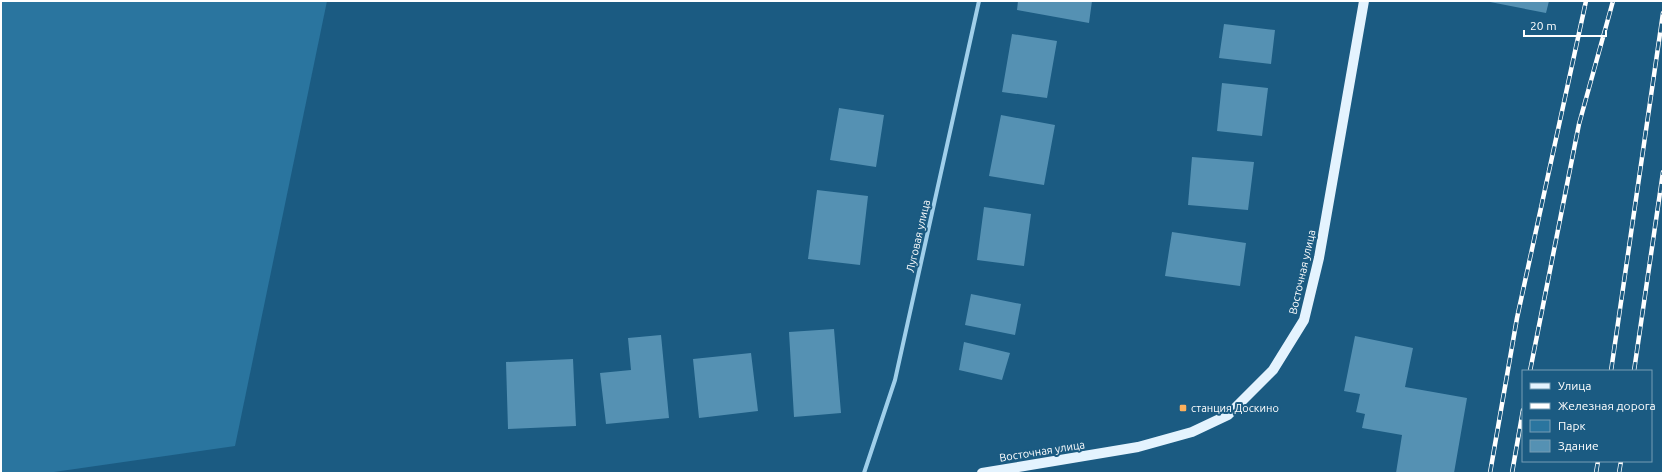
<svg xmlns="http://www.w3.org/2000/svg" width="1664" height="474" viewBox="0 0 1664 474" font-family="Ubuntu,sans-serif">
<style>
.green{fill:#2a759f}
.building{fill:#5591b3}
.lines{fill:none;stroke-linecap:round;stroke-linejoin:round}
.street{stroke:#a0cfea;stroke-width:4}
.primary{stroke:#e4f3fe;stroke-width:10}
.rail-casing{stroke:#fff;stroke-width:4.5}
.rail{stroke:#1b5b82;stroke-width:3;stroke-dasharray:9;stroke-linecap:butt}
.poi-dot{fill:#fcb05c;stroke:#1b5b82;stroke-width:1.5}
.labels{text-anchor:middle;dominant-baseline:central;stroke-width:4;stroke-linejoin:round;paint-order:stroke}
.street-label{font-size:11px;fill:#fff;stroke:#1b5b82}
.poi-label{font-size:11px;fill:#fff;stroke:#1b5b82;text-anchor:start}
</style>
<rect width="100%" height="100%" fill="#1b5b82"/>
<path class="green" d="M1,1H327L235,446L47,473H1Z"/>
<path class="building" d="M1018,1H1092L1089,23L1017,10Z
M1485,1H1549L1546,13Z
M1224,24L1275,30L1271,64L1219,58Z
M1012,34L1057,41L1047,98L1002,92Z
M1222,83L1268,88L1262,136L1217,131Z
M839,108L884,115L876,167L830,160Z
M1001,115L1055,125L1044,185L989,176Z
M1192,157L1254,162L1248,210L1188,205Z
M817,190L868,196L860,265L808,259Z
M984,207L1031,214L1024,266L977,260Z
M1172,232L1246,243L1240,286L1165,276Z
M971,294L1021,304L1015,335L965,325Z
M834,329L841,413L794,417L789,332Z
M661,335L669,418L606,424L600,373L631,370L628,338Z
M1355,336L1413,348L1405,387L1467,398L1454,473H1396L1402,435L1362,428L1365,414L1356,412L1360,394L1344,391Z
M964,342L1010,353L1002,380L959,370Z
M751,353L758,411L699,418L693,359Z
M573,359L576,426L508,429L506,362Z"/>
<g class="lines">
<path class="street" d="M864,473L895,380L979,1"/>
<path class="primary" d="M982,473L1138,447L1192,432L1228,415L1273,370L1304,320L1319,258L1364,1"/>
<g class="rail-casing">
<path id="rail" d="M1530,371L1579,124L1613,1
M1611,371L1663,13
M1634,371L1663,172
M1490,473L1517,318L1586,1
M1512,473L1523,410
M1596,473L1598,461
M1619,473L1621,461"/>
</g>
<use href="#rail" class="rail"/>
</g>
<rect class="poi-dot" x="1179" y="404" width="8" height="8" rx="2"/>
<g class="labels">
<g class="street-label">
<text transform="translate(918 236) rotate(-77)">Луговая улица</text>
<text transform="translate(1302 272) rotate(-77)">Восточная улица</text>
<text transform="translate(1042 451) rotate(-9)">Восточная улица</text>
</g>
<g class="poi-label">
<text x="1191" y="408">станция Доскино</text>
</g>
</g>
<rect width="1664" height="474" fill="none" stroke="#ffffff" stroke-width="4"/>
<rect x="1522" y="370" width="130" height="92" fill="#1b5b82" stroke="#769db4"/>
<rect x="1530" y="383" width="20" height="6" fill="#e4f3fe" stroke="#769db4"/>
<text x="1558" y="390" font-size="12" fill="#ffffff">Улица</text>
<rect x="1530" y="403" width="20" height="6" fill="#ffffff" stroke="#769db4"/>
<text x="1558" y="410" font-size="12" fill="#ffffff">Железная дорога</text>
<rect x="1530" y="420" width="20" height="12" fill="#2a759f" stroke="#769db4"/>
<text x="1558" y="430" font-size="12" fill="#ffffff">Парк</text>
<rect x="1530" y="440" width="20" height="12" fill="#5591b3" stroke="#769db4"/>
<text x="1558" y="450" font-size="12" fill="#ffffff">Здание</text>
<path d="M1524 30v6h82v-6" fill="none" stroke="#ffffff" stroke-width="2"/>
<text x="1530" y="30" font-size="12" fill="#ffffff" stroke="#1b5b82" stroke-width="3" paint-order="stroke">20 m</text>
</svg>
